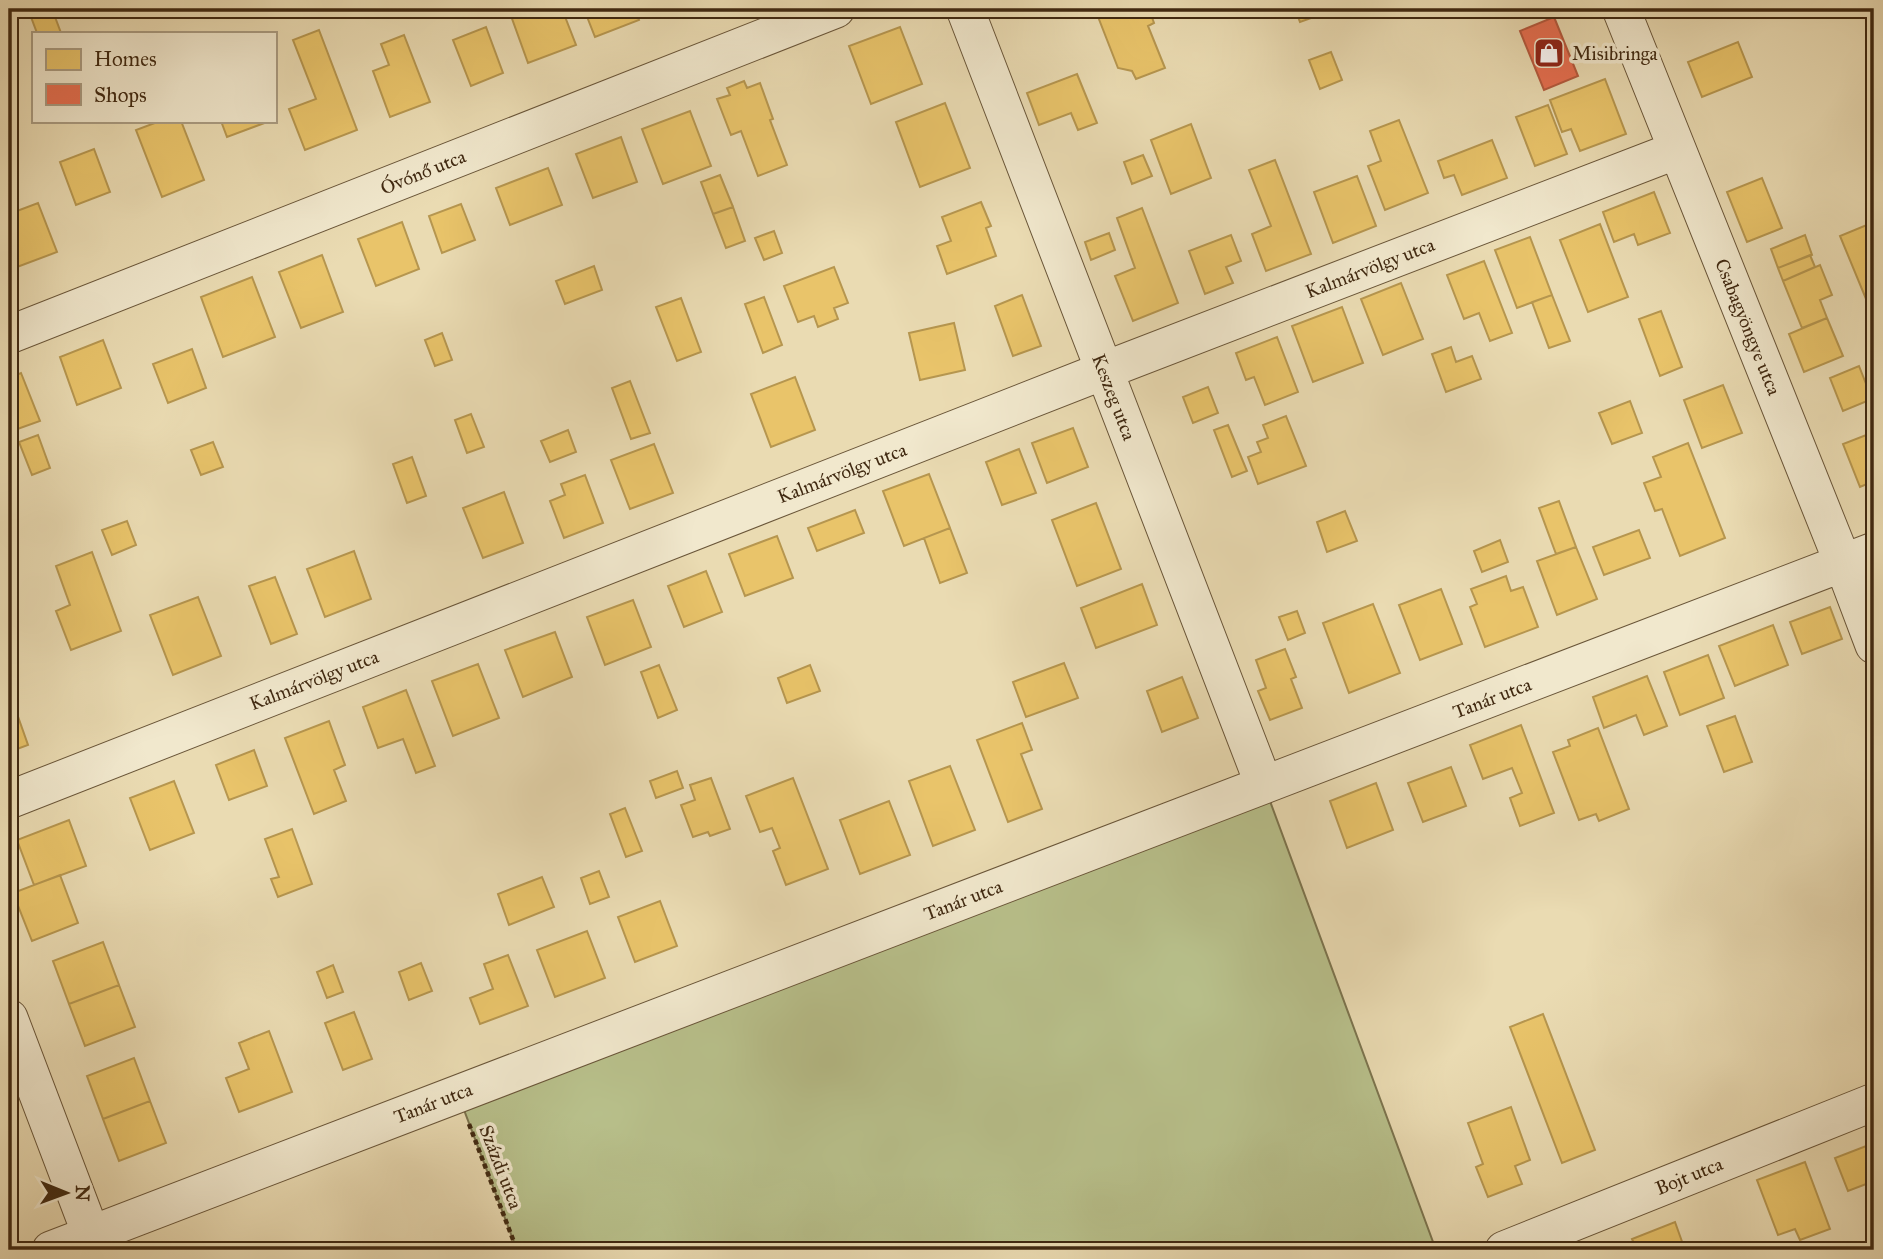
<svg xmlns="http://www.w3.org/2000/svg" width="1883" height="1259" viewBox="0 0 1883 1259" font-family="'IM FELL Great Primer',serif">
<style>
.green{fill:#b8c08b;stroke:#7c744e;stroke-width:2}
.homes{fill:#e9c46a;stroke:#b6964f;stroke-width:2}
.shops{fill:#e76f51;stroke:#b55a3e;stroke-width:2}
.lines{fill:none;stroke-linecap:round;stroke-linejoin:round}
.minor-casing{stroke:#6a5639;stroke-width:39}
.path{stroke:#402911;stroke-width:4.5;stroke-dasharray:5 3.5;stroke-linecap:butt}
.minor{stroke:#f1e8cd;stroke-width:37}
.labels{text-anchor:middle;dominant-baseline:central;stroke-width:7;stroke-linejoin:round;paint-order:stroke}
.poi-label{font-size:19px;fill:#402911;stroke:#f1e8cd;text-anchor:start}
.street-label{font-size:19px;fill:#402911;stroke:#f1e8cd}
</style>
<rect width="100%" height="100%" fill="#eadbb2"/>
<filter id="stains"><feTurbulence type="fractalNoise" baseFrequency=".00286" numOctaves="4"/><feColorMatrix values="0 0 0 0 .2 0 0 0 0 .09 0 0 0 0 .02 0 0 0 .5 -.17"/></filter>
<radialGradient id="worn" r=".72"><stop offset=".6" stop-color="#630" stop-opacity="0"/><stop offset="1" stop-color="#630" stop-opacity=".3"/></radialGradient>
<path class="green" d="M1264,785L1436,1250H517L458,1094Z"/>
<path class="homes" d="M28,9H52L61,33H37Z
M522,9H562L576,45L528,63L510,13Z
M584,9H635L639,20L595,37Z
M1095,9H1149L1154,23L1148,26L1165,68L1136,79L1132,71L1118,68Z
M1295,9H1314L1317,16L1300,22Z
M486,27L503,73L471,86L453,40Z
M900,27L922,84L871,104L849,46Z
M319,30L357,130L305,150L289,109L316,99L293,40Z
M404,35L430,102L390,117L373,71L389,65L381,44Z
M1738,42L1752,77L1702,97L1688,62Z
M1331,52L1342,80L1320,89L1309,60Z
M1077,74L1097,123L1078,130L1071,113L1039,125L1027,93Z
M1605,79L1626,134L1580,151L1571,129L1562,132L1550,100Z
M744,81L747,88L760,83L773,119L770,120L787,165L758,176L741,131L731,135L717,99L730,95L727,88Z
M945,103L970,168L920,187L896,122Z
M1548,105L1567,154L1535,166L1516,117Z
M690,111L711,166L663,184L642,129Z
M1399,120L1428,193L1385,210L1368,166L1381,161L1370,131Z
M160,121H181L204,180L162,197L136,130Z
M221,121H266L267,122L227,137Z
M1191,124L1211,178L1171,194L1151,140Z
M621,137L637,182L593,198L576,154Z
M1492,140L1507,178L1462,195L1454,175L1444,178L1438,161Z
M94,149L110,192L76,205L60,162Z
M1143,155L1152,176L1132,184L1124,162Z
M1275,160L1311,254L1266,271L1252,234L1271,226L1249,170Z
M548,168L562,205L510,225L496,188Z
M720,175L733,207L713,214L701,182Z
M1357,176L1376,226L1333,243L1314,192Z
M1762,178L1782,228L1747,242L1727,192Z
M1654,192L1670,233L1638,245L1634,234L1614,242L1603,212Z
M981,202L991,226L986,228L996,256L947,274L937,246L951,241L942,217Z
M38,203L57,252L9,270V214Z
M461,204L475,240L442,253L429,216Z
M733,207L745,241L726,248L713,214Z
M1142,208L1178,303L1133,321L1115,276L1135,268L1117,218Z
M402,222L419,269L376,286L358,239Z
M1874,222V310L1871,311L1840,236Z
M1600,224L1628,297L1588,312L1560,240Z
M774,231L782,253L764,260L755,238Z
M1109,233L1115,250L1091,260L1085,242Z
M1231,235L1241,261L1226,267L1233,283L1205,294L1189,251Z
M1805,235L1812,255L1778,268L1771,249Z
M1530,237L1552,295L1517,308L1495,250Z
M322,255L343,312L301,328L279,272Z
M1810,255L1815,267L1783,281L1778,268Z
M1484,261L1512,333L1490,341L1479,313L1464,319L1447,275Z
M1820,265L1832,295L1820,300L1827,318L1802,328L1783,281Z
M594,266L602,290L565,304L556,281Z
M834,267L848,303L834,308L838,319L818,327L814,316L798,322L784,286Z
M252,277L275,337L223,357L201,297Z
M1401,283L1423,339L1383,355L1361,299Z
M1022,295L1041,346L1013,356L995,306Z
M1552,295L1570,341L1549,348L1532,302Z
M764,297L782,345L763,353L745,304Z
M681,298L701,352L677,361L656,307Z
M1342,307L1363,363L1313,382L1292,326Z
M1661,311L1682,367L1660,376L1639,319Z
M1827,318L1843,356L1804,372L1789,334Z
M954,323L965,370L920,380L909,333Z
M442,333L452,360L435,366L425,340Z
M1277,337L1298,392L1265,405L1254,377L1246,380L1236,353Z
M103,340L121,388L77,405L60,357Z
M1451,347L1456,362L1472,356L1481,379L1446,392L1432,354Z
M192,349L206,388L168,403L153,364Z
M1859,366L1872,399L1843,411L1830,378Z
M21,373L40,421L9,432V378Z
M795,377L815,430L771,447L751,394Z
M630,381L650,433L631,439L612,388Z
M1723,385L1742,433L1702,448L1684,400Z
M1208,387L1218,413L1193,423L1183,397Z
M1630,401L1642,433L1612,444L1599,413Z
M471,414L484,447L467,453L455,420Z
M1286,416L1306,466L1258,484L1248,457L1261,452L1257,442L1268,438L1263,425Z
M1228,425L1247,471L1232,477L1214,430Z
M1073,428L1088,467L1047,483L1032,443Z
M568,430L576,452L550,462L541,441Z
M1874,432V481L1860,487L1843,444Z
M38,435L50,468L32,475L19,442Z
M213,442L223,467L201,475L191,450Z
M1688,443L1725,538L1680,556L1662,509L1655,511L1644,483L1661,477L1653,457Z
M654,444L673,493L630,509L611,460Z
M1019,449L1036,493L1002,505L986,462Z
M412,457L426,496L407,503L393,464Z
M929,474L950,528L904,546L883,491Z
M585,475L603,523L564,538L550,501L565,495L561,484Z
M504,492L523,543L483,558L463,508Z
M1559,501L1576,547L1556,554L1539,508Z
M1096,503L1121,569L1077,586L1052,520Z
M855,510L864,533L817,551L808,528Z
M1345,511L1357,541L1327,552L1317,522Z
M127,521L136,545L112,555L102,530Z
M950,528L967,573L940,583L924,538Z
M1639,530L1650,558L1604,575L1593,547Z
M777,536L793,578L745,596L729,554Z
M1500,540L1508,562L1482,572L1474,551Z
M1576,547L1597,599L1557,615L1537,561Z
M354,551L371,599L325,617L307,569Z
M92,552L121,631L71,650L56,611L70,605L56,566Z
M706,571L722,612L684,627L668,586Z
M1506,576L1511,591L1523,587L1538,627L1485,647L1470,607L1477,604L1471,589Z
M275,577L297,634L271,644L249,586Z
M1142,584L1157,625L1096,648L1081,608Z
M1441,589L1462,644L1420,660L1399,605Z
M198,597L221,656L173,675L150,615Z
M633,600L651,647L605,665L587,617Z
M1373,604L1400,673L1349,693L1323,623Z
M1830,607L1842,639L1802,654L1790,622Z
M1297,611L1305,633L1288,640L1279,617Z
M1773,625L1788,665L1735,686L1719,646Z
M555,632L572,677L523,697L505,650Z
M1285,649L1296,677L1291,679L1302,708L1270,720L1258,691L1266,688L1256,660Z
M1708,655L1724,698L1680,715L1664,672Z
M1064,663L1078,698L1026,717L1013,682Z
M478,664L499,718L453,736L432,681Z
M659,665L677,710L658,718L641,672Z
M810,665L820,691L787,703L778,678Z
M1647,676L1667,726L1644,735L1636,715L1604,728L1593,697Z
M1182,677L1198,718L1162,732L1147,691Z
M406,690L435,766L416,773L403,739L378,748L363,707Z
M9,691L28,745L9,752Z
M1735,716L1752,762L1724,772L1707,726Z
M329,721L345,765L334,770L346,801L314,814L285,738Z
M1022,723L1032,750L1021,754L1042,809L1008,822L977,740Z
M1521,725L1554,813L1520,826L1510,798L1522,793L1512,768L1483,779L1470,745Z
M1598,728L1629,809L1599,821L1596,814L1579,820L1553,752L1570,746L1568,740Z
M254,750L267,786L229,800L216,765Z
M950,766L975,830L933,846L909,781Z
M1451,767L1466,806L1423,822L1408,783Z
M677,771L683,788L656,798L650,781Z
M711,778L730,829L710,836L708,832L693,837L681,805L695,800L690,785Z
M793,778L828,869L786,885L773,851L780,848L772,828L760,832L746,796Z
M174,781L194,833L150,850L130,798Z
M1376,783L1393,830L1347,848L1330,801Z
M889,801L910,855L860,874L840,820Z
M625,808L642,851L626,857L610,814Z
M69,820L86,866L34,885L17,840Z
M292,829L312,884L278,897L271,879L279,877L265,839Z
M599,871L609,897L590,904L581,878Z
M60,875L78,923L32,941L13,893Z
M542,877L554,907L509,925L498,894Z
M660,901L677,946L635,962L618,917Z
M587,931L605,978L555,997L537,950Z
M103,942L119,985L69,1004L53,961Z
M508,955L528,1006L480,1024L470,998L493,989L484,964Z
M421,963L432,991L409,1000L399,972Z
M333,965L343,992L327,998L317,972Z
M119,985L135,1027L85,1046L69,1004Z
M354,1012L372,1059L343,1070L325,1023Z
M1543,1014L1595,1150L1562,1163L1510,1027Z
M269,1031L292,1092L239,1112L226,1078L249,1069L239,1043Z
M134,1058L150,1101L103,1119L87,1076Z
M150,1101L166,1143L119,1161L103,1119Z
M1511,1107L1530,1160L1515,1166L1522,1184L1488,1197L1476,1167L1483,1164L1468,1123Z
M1874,1143V1181L1848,1191L1835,1158Z
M1805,1162L1830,1229L1800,1240L1795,1229L1778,1235L1757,1180Z
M1675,1222L1685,1250H1637L1632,1239Z"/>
<path class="shops" d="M1554,17L1578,76L1544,90L1520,31Z"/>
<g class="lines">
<g class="minor-casing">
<path id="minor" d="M965,9L1264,785
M1621,9L1843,563L1874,645
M9,335L836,9
M9,800L1103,371L1677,150
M9,1018L97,1250
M51,1250L1874,551
M1504,1250L1874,1102"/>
</g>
<path class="path" d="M469,1124L517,1250"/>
<use href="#minor" class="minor"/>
</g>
<defs>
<g id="shop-square" transform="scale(1.575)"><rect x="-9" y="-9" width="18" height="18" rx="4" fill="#8f2418" stroke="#f1e8cd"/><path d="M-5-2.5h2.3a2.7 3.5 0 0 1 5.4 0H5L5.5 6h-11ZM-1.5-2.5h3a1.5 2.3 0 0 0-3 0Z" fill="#fff"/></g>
</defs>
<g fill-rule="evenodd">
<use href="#shop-square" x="1549" y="53"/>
</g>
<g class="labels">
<g class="poi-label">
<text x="1572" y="53">Misibringa</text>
</g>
<g class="street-label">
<text transform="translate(423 172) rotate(-22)">Óvónő utca</text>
<text transform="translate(1370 268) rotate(-21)">Kalmárvölgy utca</text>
<text transform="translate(1748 327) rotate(68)">Csabagyöngye utca</text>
<text transform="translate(1114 397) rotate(69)">Keszeg utca</text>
<text transform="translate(842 473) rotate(-21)">Kalmárvölgy utca</text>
<text transform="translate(314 680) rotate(-21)">Kalmárvölgy utca</text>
<text transform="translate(1492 698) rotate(-21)">Tanár utca</text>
<text transform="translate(963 900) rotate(-21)">Tanár utca</text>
<text transform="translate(433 1103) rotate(-21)">Tanár utca</text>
<text transform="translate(501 1167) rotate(69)">Százdi utca</text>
<text transform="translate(1689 1176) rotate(-22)">Bojt utca</text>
</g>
</g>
<rect width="1883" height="1259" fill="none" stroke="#eadbb2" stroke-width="35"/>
<rect x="10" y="10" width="1862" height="1238" fill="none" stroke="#402911" stroke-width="3.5"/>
<rect x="18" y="18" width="1848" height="1224" fill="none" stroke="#402911" stroke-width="2"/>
<rect x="32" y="32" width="245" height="91" fill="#f1e8cd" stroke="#aa9c82" stroke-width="2"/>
<rect x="46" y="49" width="35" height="21" fill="#e9c46a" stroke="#aa9c82" stroke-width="2"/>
<text x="94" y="66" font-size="21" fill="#402911">Homes</text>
<rect x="46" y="84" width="35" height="21" fill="#e76f51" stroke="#aa9c82" stroke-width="2"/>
<text x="94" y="102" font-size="21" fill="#402911">Shops</text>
<g transform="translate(66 1193) rotate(91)" stroke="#f1e8cd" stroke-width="5" paint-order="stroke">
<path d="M0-5L12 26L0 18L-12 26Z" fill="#402911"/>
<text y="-10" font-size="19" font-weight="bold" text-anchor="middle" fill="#402911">N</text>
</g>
<rect width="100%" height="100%" filter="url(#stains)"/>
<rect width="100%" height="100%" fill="url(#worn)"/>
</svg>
